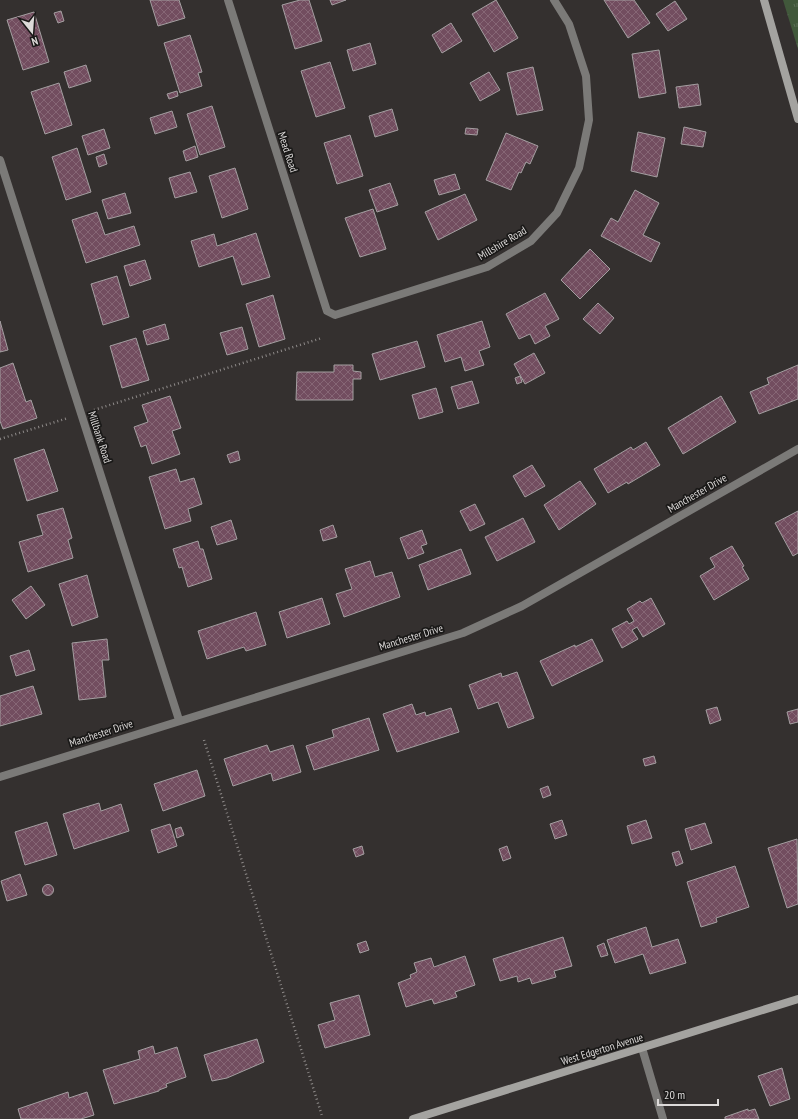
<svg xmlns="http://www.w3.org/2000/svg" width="798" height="1119" viewBox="0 0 798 1119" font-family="'PT Sans Narrow',sans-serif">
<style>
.grass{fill:url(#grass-tufts)}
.building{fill:url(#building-cross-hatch);stroke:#a49fa1}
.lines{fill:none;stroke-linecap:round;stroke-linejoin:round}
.path{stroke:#8e8a89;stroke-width:2.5;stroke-dasharray:1 3;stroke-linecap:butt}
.street{stroke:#7b7a78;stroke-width:8}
.secondary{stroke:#a4a3a0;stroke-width:8}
.labels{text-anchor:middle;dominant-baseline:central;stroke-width:3.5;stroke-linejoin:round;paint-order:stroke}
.street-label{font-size:11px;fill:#dddad9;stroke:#1a1918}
</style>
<defs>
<pattern id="grass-tufts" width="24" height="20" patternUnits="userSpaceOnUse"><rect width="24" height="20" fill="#41583b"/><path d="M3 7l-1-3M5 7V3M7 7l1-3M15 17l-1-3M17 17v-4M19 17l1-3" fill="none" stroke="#5c6f57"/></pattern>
<pattern id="building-cross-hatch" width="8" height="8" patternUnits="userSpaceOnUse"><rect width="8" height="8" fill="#724d5f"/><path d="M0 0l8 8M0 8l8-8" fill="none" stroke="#866675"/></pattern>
</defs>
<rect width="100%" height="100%" fill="#34302f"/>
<path class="grass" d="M783,0H798V49Z"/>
<path class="building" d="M150,0H179L185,18L158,26Z
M300,0H309L322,41L295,49L282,5Z
M330,0H346L332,5Z
M496,0L518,38L494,52L472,14Z
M604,0H634L650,23L628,38Z
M675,1L687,19L668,31L656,14Z
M61,11L64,21L58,23L54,13Z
M34,12L49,62L23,70L7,20Z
M451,23L462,41L442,53L432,35Z
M190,35L202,72L198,73L202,86L180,93L164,43Z
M370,43L376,64L353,71L347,50Z
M659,50L666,93L639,98L632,54Z
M330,62L345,108L316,117L301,71Z
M86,65L91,81L69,88L64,72Z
M533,67L543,110L517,115L507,73Z
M489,72L500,90L480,101L470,83Z
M59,83L72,125L45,134L31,92Z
M698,84L701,105L679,108L676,87Z
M177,91L178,96L169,99L167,94Z
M212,106L225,147L200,155L187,114Z
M392,109L398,130L375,137L369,116Z
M172,111L177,127L155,134L150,118Z
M684,127L706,132L703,147L681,144Z
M466,128L478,129L477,135L465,134Z
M104,129L110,148L88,155L82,136Z
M638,132L665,138L657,177L631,171Z
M506,133L538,146L530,164L526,162L521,173L519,172L511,190L486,180Z
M350,135L363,176L337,184L324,143Z
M195,146L198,157L186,161L183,151Z
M77,148L91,192L66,200L52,157Z
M104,154L107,164L99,167L96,157Z
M235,168L248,209L222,218L209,176Z
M190,172L197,192L175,198L169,178Z
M455,174L460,189L439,195L434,180Z
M390,183L398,205L377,212L369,190Z
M635,190L659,203L643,235L660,243L651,262L601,236L611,218L618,222Z
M125,193L131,213L108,219L102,200Z
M465,194L477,220L438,240L425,212Z
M373,209L386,249L360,257L345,218Z
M97,212L105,235L134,226L140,245L86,263L72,220Z
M256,233L270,277L242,285L233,256L199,267L191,241L214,234L217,246Z
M590,249L610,269L580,299L561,280Z
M145,260L151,279L130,286L124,266Z
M117,276L129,317L103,325L91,284Z
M545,293L559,319L545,326L550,336L535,344L530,334L519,339L506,314Z
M273,295L285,339L259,347L246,304Z
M598,303L614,318L600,334L583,319Z
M0,321L8,350L0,352Z
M482,321L490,347L479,351L484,365L465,371L461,357L445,362L437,335Z
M165,324L169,339L147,345L143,331Z
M242,327L248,349L227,355L220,333Z
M136,338L149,380L122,388L110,346Z
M417,341L425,367L380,380L372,354Z
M534,353L545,373L525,384L514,364Z
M13,363L26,402L31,400L37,418L3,429L0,421V368Z
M334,365H353V371L361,372V379H353V400H296L297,372H334Z
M798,365V399L759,414L750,392L769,384L767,378Z
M520,376L522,382L517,384L515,378Z
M472,381L479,403L458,409L451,387Z
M436,388L443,412L419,419L412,395Z
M170,396L181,428L172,431L180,454L152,464L146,445L141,447L134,427L148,422L142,405Z
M721,396L736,422L683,454L668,428Z
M646,442L660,465L628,484L627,482L608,493L594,469L631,447L633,450Z
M44,449L58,491L27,501L14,459Z
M238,451L240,460L230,463L227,455Z
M532,465L545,486L525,497L513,476Z
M176,469L180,482L194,478L202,504L188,509L191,521L165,529L149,477Z
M580,481L596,504L559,530L544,505Z
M475,504L485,524L470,531L460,511Z
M63,508L72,538L68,540L73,558L28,572L19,542L43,535L37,515Z
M798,511V553L793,556L775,523Z
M523,518L535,542L497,561L485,537Z
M231,520L237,539L217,545L211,527Z
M333,525L337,537L323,541L320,530Z
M422,530L427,544L421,546L424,553L408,559L400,538Z
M198,541L200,549H203L212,579L188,587L182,567L179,568L173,549Z
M732,546L744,566L742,567L749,579L714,600L700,576L715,567L710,558Z
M461,549L471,574L428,590L419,565Z
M370,561L375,577L392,572L400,597L344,617L336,594L352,589L345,569Z
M87,575L98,617L72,626L59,584Z
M31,586L45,605L26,619L12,600Z
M322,598L330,624L287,638L279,612Z
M651,598L665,624L643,637L637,627L632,630L638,639L622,648L612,629L627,621L629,624L634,621L627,609L640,601L642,603Z
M256,612L266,645L246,651L244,647L207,659L198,631Z
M107,639L109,660H102L106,697L79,700L72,643Z
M592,639L603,661L552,686L540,661L575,645V647Z
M29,650L35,670L16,676L10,656Z
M517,672L534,718L508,728L498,702L478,709L469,685L501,673L502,677Z
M33,686L42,714L0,726V696Z
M412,704L416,715L425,712L426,716L451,708L459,732L397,752L383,714Z
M717,707L721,720L710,724L706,710Z
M798,709V722L790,724L787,712Z
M369,718L379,750L314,770L306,746L334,737L332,730Z
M267,745L270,752L293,745L301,772L273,781L271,773L233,786L224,759Z
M654,756L656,763L645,766L643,759Z
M197,770L205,796L163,811L154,784Z
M548,786L551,795L543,798L540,789Z
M99,803L101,811L121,804L129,831L74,849L63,814Z
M562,820L567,835L555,839L550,824Z
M646,820L652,838L632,844L627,826Z
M47,822L57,855L25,865L15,832Z
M705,823L712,843L691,850L685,829Z
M170,824L177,846L158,853L151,830Z
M181,827L184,835L177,838L175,829Z
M797,839L798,904L787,908L768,848Z
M362,846L364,854L356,857L353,849Z
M507,846L511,858L503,861L499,849Z
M679,851L683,863L676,866L672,853Z
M735,866L749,907L716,918L717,922L701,927L687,882Z
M20,874L27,895L7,901L1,881Z
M42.5 890a5.5 5.5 0 1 1 11 0a5.5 5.5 0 1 1-11 0Z
M646,927L652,947L678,939L686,963L650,974L643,954L615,963L607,940Z
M563,937L572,966L554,971L556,977L532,984L530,978L518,982L517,976L500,981L493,959Z
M366,941L369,950L360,953L357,944Z
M604,943L608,955L601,957L597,946Z
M465,956L475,985L455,992L457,997L434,1004L432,999L406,1007L398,983L411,978L410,975L417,972L414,963L431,958L434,967Z
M359,995L370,1035L325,1048L318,1025L335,1020L330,1003Z
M257,1039L264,1062L227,1078L212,1081L204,1055Z
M153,1046L155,1054L177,1047L186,1077L166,1084L167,1087L159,1090V1091L114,1104L103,1070L140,1059L138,1051Z
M782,1068L790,1099L770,1106L758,1076Z
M68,1092L69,1098L87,1092L94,1115L81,1119H21L18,1109Z
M748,1109V1111L755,1109L759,1119H725V1117Z"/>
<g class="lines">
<path class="path" d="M94,410L322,338
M0,439L68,418
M204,740L322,1116"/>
<path class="street" d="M228,0L327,311L335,315L487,267L531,241L557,213L579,168L589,120L586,76L569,24L554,0
M0,160L179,720
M0,777L463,633L522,606L798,449
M642,1048L663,1119"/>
<path class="secondary" d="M764,0L798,119
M413,1119L798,999"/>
</g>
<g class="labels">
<g class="street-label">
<text transform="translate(288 152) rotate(72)">Mead Road</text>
<text transform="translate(502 243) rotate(-31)">Millshire Road</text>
<text transform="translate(100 437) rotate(72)">Millbank Road</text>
<text transform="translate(697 493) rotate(-30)">Manchester Drive</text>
<text transform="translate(411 637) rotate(-17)">Manchester Drive</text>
<text transform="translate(101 733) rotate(-18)">Manchester Drive</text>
<text transform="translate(602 1049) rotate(-17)">West Edgerton Avenue</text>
</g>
</g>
<g transform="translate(32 32) rotate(163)" stroke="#1a1918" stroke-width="3" paint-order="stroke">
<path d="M0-3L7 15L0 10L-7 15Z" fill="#dddad9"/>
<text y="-6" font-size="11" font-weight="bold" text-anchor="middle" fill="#dddad9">N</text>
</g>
<path d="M658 1099v6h60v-6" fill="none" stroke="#dddad9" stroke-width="2"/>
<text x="664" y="1099" font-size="12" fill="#dddad9" stroke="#1a1918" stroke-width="3" paint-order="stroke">20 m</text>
</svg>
